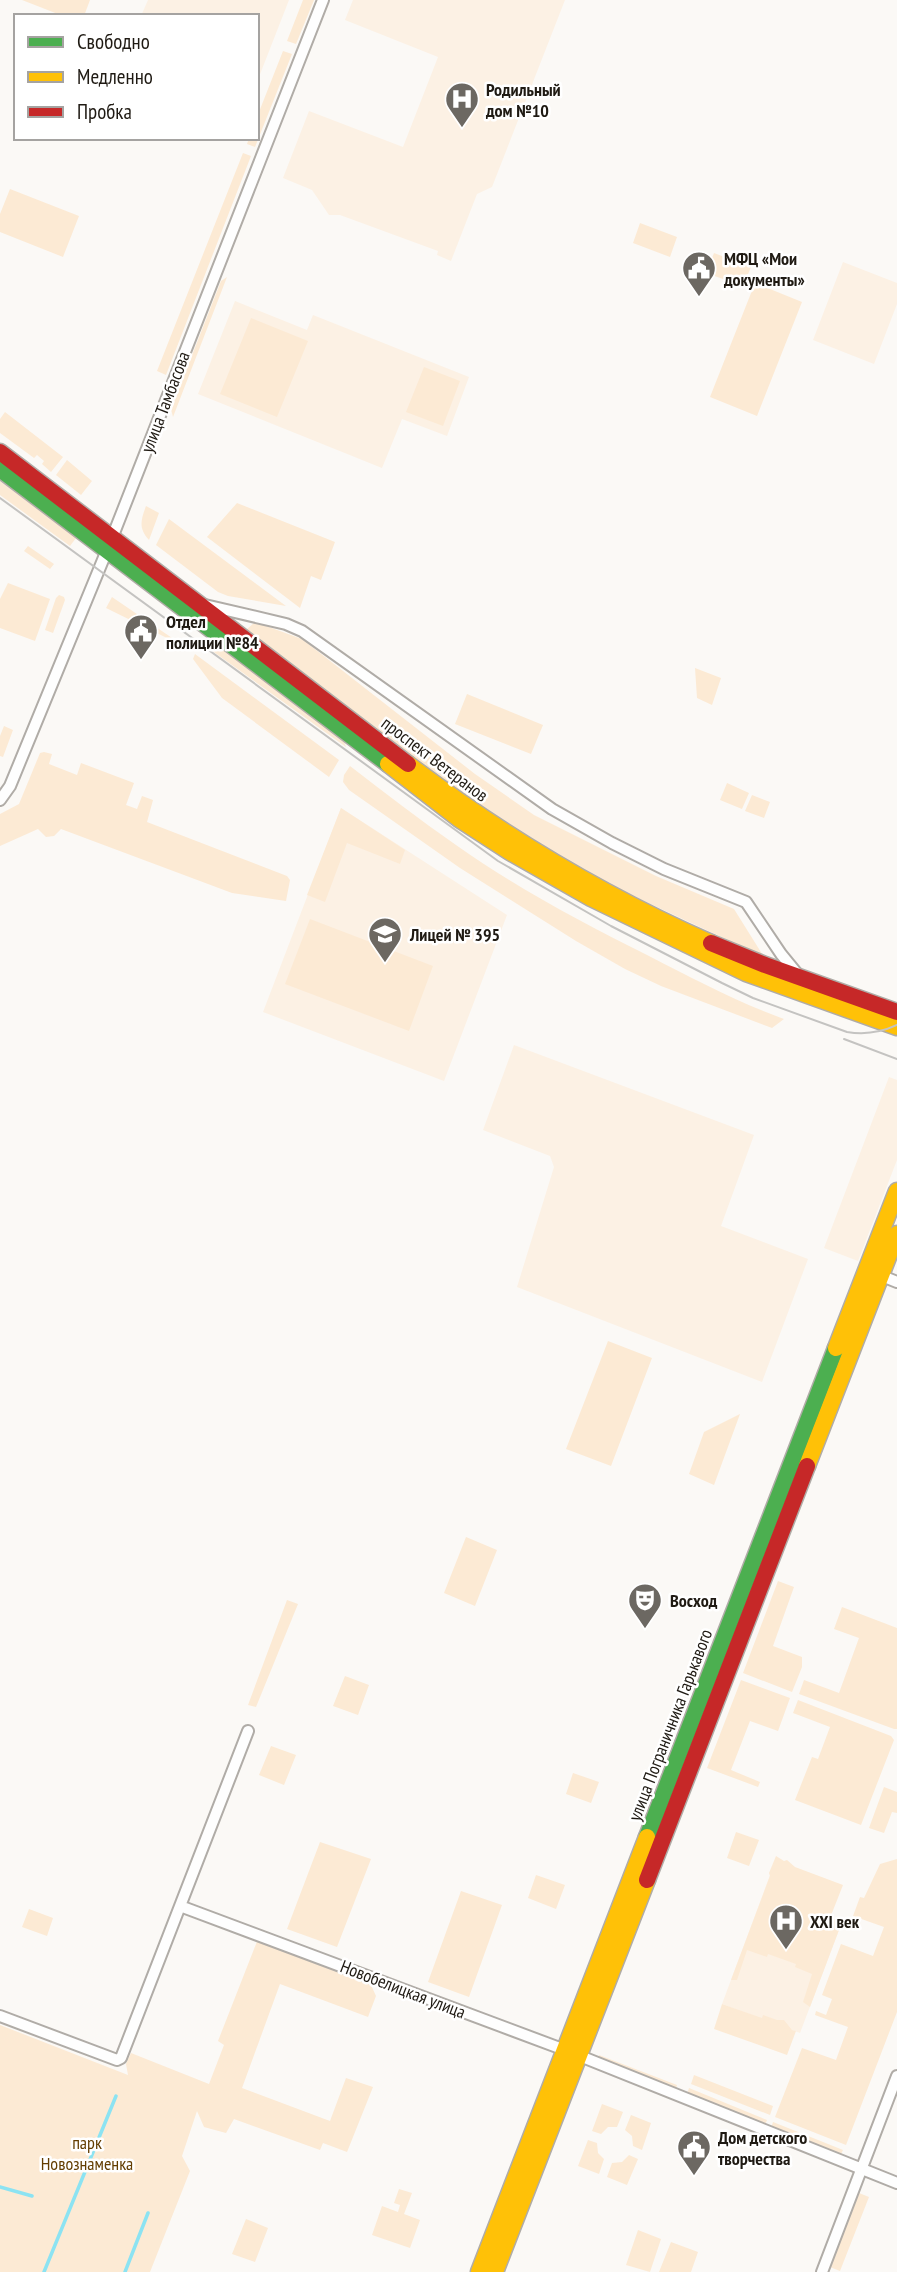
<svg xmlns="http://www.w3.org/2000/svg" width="897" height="2272" viewBox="0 0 897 2272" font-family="'PT Sans Narrow',sans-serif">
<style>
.built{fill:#fcf1e4}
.green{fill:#fcead4}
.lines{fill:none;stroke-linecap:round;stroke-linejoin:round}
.stream{stroke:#8ce3f2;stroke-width:3.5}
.street-casing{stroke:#b0aca7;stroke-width:14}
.fast-casing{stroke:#b0aca7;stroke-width:19}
.slow-casing{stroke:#b0aca7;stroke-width:19}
.jam-casing{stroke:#b0aca7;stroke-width:19}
.street{stroke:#fefefe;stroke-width:10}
.fast{stroke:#4caf50;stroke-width:16}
.slow{stroke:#ffc107;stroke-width:16}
.jam{stroke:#c62828;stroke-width:16}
.tram{stroke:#c4c3c1;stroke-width:2}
.labels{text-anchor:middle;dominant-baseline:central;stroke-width:5;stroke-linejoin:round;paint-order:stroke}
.poi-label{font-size:18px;font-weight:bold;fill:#1f1a13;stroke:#fff;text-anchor:start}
.street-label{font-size:18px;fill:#1f1a13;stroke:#fff}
.park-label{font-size:18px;fill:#633d00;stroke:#fff}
</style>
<rect width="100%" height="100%" fill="#fbf9f6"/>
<path class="built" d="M148,0H289L257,82V16H141Z
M353,0H565L492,187L477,194L451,261L437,255L438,251L340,215H329L312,190L283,178L309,111L403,147L438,57L345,20Z
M843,262L897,283V304L874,364L813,340Z
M235,301L307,330L313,315L469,377L447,436L402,419L382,468L198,394Z
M341,808L507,915L444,1081L263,1012Z
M514,1045L754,1135L721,1226L808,1259L762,1382L517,1287L554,1167L550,1156L483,1130Z
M889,1077L897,1080V1160L858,1261L824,1248Z
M770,1875L814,1912L842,1922L800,2033L722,2004Z"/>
<path class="green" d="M22,0H90L84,16H63Z
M303,0H314L296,44L287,41Z
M283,51L292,54L255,147L247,144L249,138H257V117Z
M243,153L251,156L166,375L157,371Z
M10,189L79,216L63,257L0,232V214Z
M640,223L677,237L670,257L633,243Z
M714,253L751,267L743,286L706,273Z
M227,277L173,417L171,409L221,281Z
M755,283L802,302L757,416L710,397Z
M251,318L308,341L277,417L220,394Z
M424,367L460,381L443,426L406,412Z
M5,412L63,457L51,472L42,464L44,461L37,455L34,458L0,433V419Z
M67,460L92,481L81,495L56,475Z
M0,481L76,538L70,546L0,495Z
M237,503L335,542L321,580L311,576L300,608L207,537Z
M146,506L159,513L149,540C138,528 141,520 146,506Z
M169,519L286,606L228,596L218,592L156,545Z
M28,546L54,564L50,569L24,551Z
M8,583L50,599L35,641L0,628V599Z
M59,595L64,597L65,600L53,633L45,630L56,598Z
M112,597L175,640L173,641L106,608Z
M255,622L302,639L475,774L534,815L656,876L734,909L764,957L595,878L479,809L246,630Z
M206,642L221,647L344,741L346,747L204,645Z
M195,654L339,760L329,777L222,698L193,659Z
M695,668L721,678L712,705L697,698Z
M467,694L543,725L531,754L455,724Z
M4,726L13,730L3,757L0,756V736Z
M44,752L52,754L49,764L77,775L81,763L134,783L126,805L137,809L142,796L153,800L147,822L287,876L290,880L286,901L232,893L61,829L54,836L46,837L38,829L0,846V814L19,804L40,753Z
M350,766C385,793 420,820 456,845C517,888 583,923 649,956C694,979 737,1002 784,1019L772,1028L661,986L625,969L576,941L460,868L349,790L343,782L344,775Z
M727,783L749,793L742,809L720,800Z
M752,795L770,802L764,818L745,811Z
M341,808L405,850L400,864L347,843L325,902L307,895Z
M310,919L433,966L409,1031L285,984Z
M608,1341L652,1358L611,1466L566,1449Z
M740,1414L714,1485L689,1474L704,1432Z
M466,1537L497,1550L475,1606L444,1593Z
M778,1581L794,1587L773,1646L802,1657V1667L792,1692L743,1673Z
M287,1600L298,1604L256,1707L248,1705Z
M842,1607L897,1628V1729H894L799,1694L804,1680L839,1693L859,1638L834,1629Z
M345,1676L369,1685L358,1715L333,1706Z
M741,1680L790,1698L778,1731L750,1721L731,1770L760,1782L758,1787L707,1768Z
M798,1700L891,1736L894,1740L861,1825L795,1800L812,1757L818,1759L830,1727L793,1713Z
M271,1746L296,1755L284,1785L259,1775Z
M573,1773L599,1782L591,1803L566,1794Z
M884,1787L897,1792V1813L892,1812L884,1833L869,1828Z
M736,1832L759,1840L749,1866L727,1858Z
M320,1842L371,1859L337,1947L287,1929Z
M776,1856L784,1861L787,1860L795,1867L843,1885L830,1918L842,1922L810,2007L803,2002L812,1974L795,1967L796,1964L768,1954L767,1957L747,1950L737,1980H731L770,1876L769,1873Z
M897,1859V2012L846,2145L775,2117L802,2048L836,2060L848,2027L815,2015L816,2011L826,2015L832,1999L822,1995L841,1944L873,1956L884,1927L853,1916L860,1897L864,1898L880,1864Z
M536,1875L565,1885L556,1909L528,1898Z
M461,1891L502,1905L469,1997L428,1982Z
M29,1909L53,1918L47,1936L22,1927Z
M258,1939L371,1985L376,1996L368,2017L280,1984L242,2088L330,2121L346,2078L373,2087L347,2152L323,2143L320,2150L234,2119L226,2133L204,2127L197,2111L182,2156L190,2171L150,2272H0V2025L128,2075L126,2064L131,2053L209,2084L224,2045L218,2041Z
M722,2004L762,2018L763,2015L777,2020H784L792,2030L796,2031L787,2055L714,2029Z
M599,2055L677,2085L676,2089L598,2059Z
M694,2075L773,2106L770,2115L691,2084Z
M689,2088L767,2120L765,2125L687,2094Z
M602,2104L623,2112L617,2127H608L601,2134L592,2131Z
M631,2115L651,2123L642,2150L633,2146L632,2136L625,2130Z
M773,2122L843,2150L840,2156L771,2128Z
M588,2140L597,2143L598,2153L604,2159L599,2174L578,2166Z
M629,2155L638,2159L627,2185L607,2177L612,2163L622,2162Z
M399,2189L412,2193L404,2214L420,2220L410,2248L372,2235L382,2206L398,2212L400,2205L394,2203Z
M859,2193L869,2197L840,2271L830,2267Z
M246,2219L268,2228L255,2262L232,2254Z
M638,2230L661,2239L650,2272L626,2265Z
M671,2242L698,2252L691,2272H659Z"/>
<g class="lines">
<path class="stream" d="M0,2187L32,2196
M44,2272L116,2096
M125,2272L148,2213"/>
<g class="street-casing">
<path id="street" d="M205,605L286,624L302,631L552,809L612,843L664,869L746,902L781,954L799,976
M0,800L10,786L112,538L323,0
M877,1274L897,1282
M180,1906L565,2050L897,2183
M0,2016L117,2060L121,2058L248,1731
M822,2272L897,2076"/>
</g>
<g class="fast-casing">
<path id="fast" d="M0,469L388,764
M647,1837L836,1348"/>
</g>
<g class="slow-casing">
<path id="slow" d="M388,764L459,819L510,852L591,898L746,973L897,1027
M408,764C502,835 602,895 711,943
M836,1348L897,1191
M807,1466L897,1234
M479,2272L647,1837
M495,2272L647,1880"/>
</g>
<g class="jam-casing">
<path id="jam" d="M0,452L408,764
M711,943L765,965L897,1012
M647,1880L807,1466"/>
</g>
<use href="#street" class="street"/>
<use href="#fast" class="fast"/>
<use href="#slow" class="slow"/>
<use href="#jam" class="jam"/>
<path class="tram" d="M0,498L498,861L611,926L722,983L753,998L847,1032C865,1035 880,1033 897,1025
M844,1039L897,1059"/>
</g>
<defs>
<g id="hospital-pin" transform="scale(1.75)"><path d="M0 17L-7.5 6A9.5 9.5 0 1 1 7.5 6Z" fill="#6c6862" stroke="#fff"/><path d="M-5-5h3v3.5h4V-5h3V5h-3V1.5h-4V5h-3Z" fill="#fff"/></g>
<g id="civic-pin" transform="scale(1.75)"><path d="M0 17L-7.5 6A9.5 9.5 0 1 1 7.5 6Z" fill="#6c6862" stroke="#fff"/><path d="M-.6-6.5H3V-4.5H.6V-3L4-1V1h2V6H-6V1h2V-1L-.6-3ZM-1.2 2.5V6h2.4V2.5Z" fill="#fff"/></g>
<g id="school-pin" transform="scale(1.75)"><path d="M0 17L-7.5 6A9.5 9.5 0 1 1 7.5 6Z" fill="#6c6862" stroke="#fff"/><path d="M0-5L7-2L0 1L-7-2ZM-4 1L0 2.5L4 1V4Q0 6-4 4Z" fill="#fff"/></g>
<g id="theatre-pin" transform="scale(1.75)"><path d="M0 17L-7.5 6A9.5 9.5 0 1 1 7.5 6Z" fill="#6c6862" stroke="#fff"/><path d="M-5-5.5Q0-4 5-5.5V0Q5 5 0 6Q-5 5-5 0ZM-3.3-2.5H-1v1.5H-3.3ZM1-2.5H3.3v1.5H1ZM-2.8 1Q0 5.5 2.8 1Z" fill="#fff"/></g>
</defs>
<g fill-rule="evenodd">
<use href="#hospital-pin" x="462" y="99"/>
<use href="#civic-pin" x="699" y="268"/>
<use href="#civic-pin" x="141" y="631"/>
<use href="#school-pin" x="385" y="934"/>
<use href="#theatre-pin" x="645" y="1600"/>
<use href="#hospital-pin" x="786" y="1921"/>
<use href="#civic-pin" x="694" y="2147"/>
</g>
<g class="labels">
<g class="poi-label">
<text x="486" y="89">Родильный<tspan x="486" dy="21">дом №10</tspan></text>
<text x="724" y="258">МФЦ «Мои<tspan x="724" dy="21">документы»</tspan></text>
<text x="166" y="621">Отдел<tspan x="166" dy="21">полиции №84</tspan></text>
<text x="410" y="934">Лицей № 395</text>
<text x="670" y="1600">Восход</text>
<text x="810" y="1921">XXI век</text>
<text x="718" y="2137">Дом детского<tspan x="718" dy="21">творчества</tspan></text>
</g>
<g class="street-label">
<text transform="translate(165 402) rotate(-69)">улица Тамбасова</text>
<text transform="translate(435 759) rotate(37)">проспект Ветеранов</text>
<text transform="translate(670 1725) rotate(-69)">улица Пограничника Гарькавого</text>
<text transform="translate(403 1989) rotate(21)">Новобелицкая улица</text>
</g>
<g class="park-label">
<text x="87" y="2142">парк<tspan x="87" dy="21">Новознаменка</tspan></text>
</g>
</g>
<rect x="14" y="14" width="245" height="126" fill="#ffffff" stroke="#a5a3a1" stroke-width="2"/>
<rect x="28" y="37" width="35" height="10" fill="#4caf50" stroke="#a5a3a1" stroke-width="2"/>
<text x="77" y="49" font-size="21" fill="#1f1a13">Свободно</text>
<rect x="28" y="72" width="35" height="10" fill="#ffc107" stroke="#a5a3a1" stroke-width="2"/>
<text x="77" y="84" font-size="21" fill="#1f1a13">Медленно</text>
<rect x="28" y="107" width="35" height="10" fill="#c62828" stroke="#a5a3a1" stroke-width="2"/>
<text x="77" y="119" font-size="21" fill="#1f1a13">Пробка</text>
</svg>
